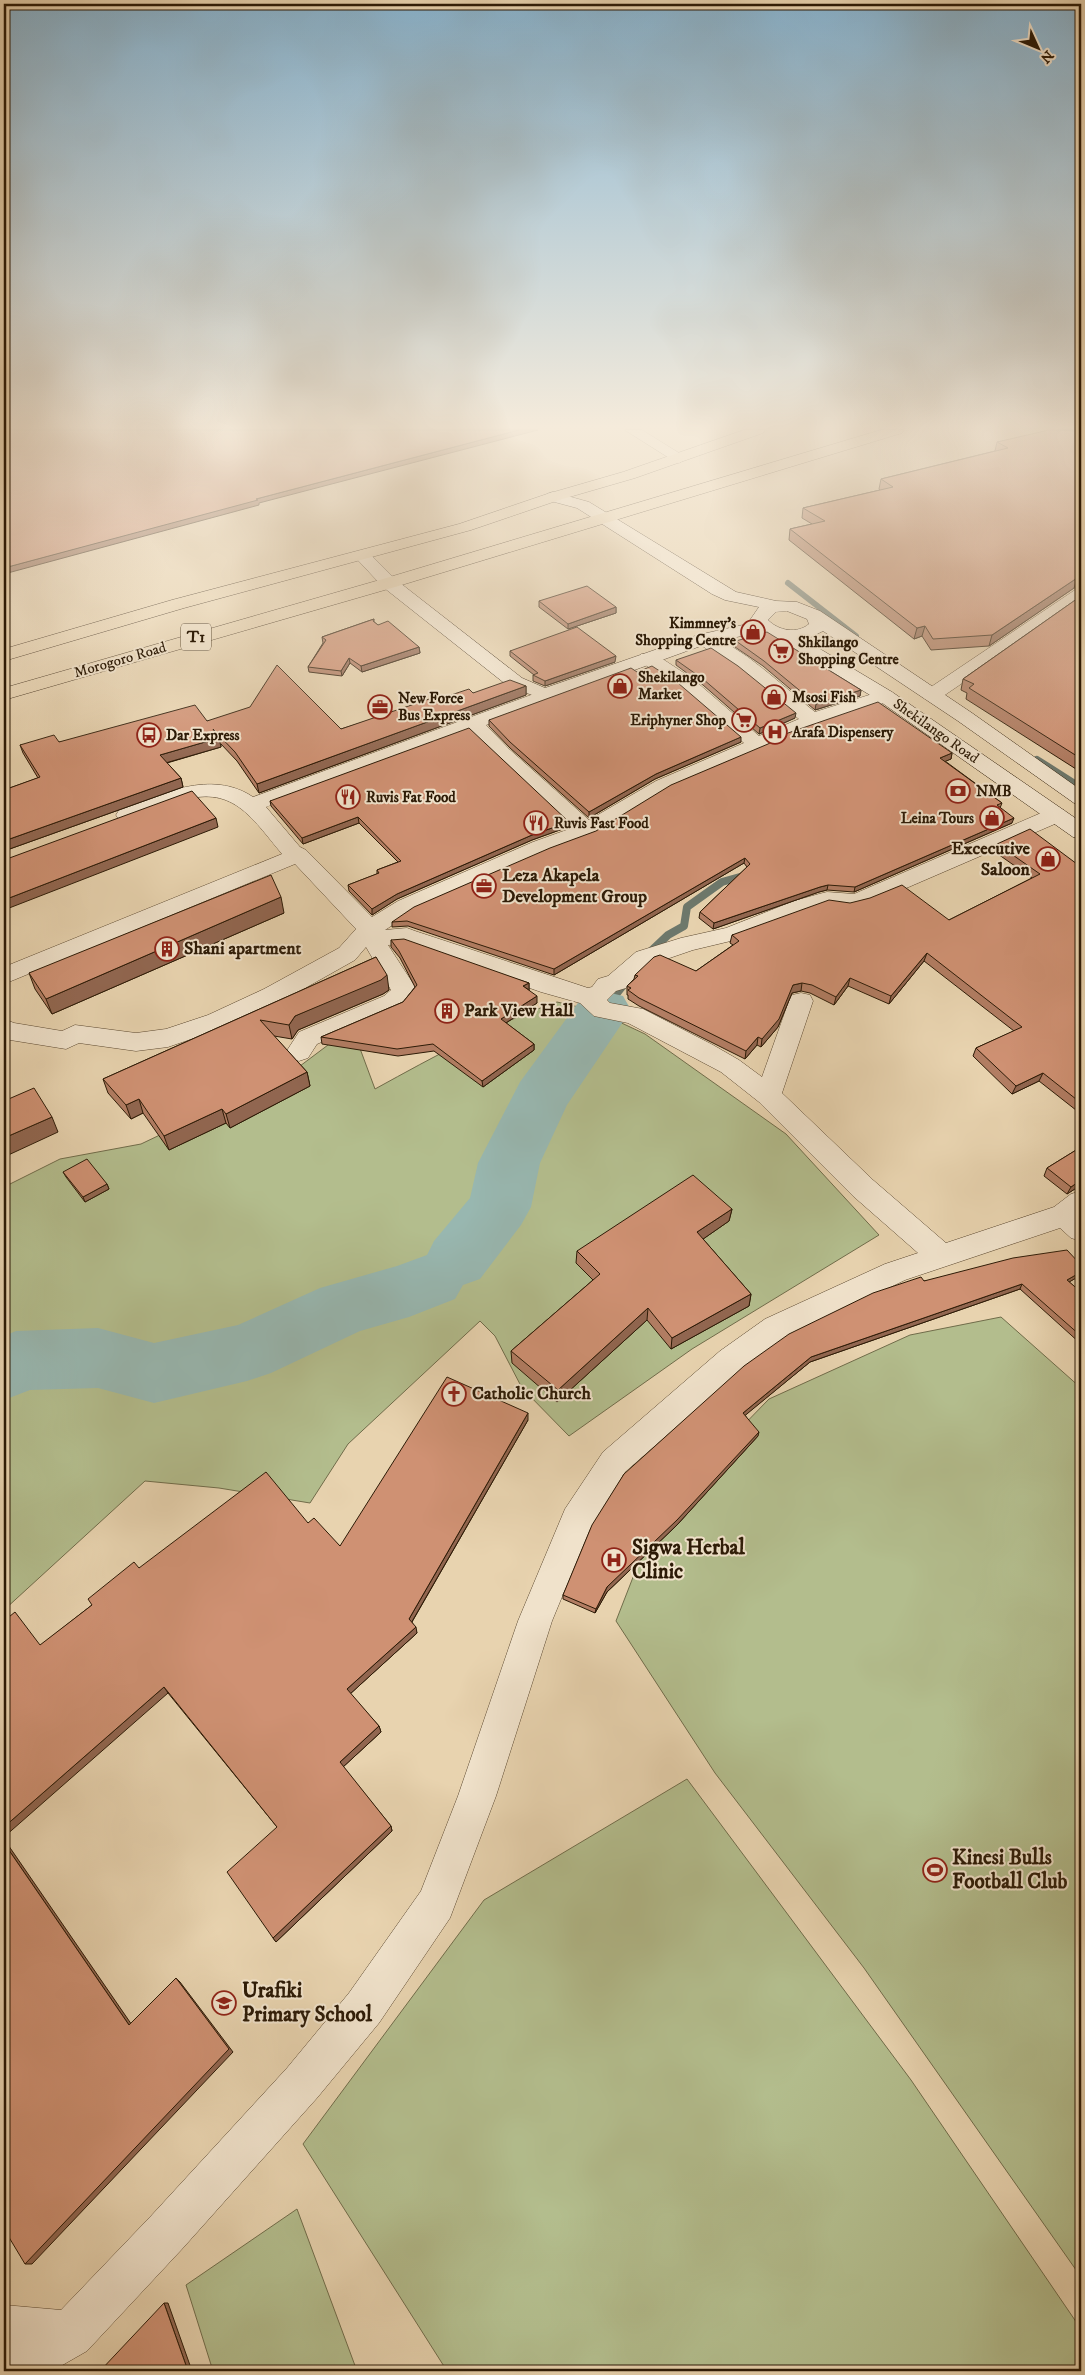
<svg xmlns="http://www.w3.org/2000/svg" width="1085" height="2375" viewBox="0 0 1085 2375" font-family="'IM FELL DW Pica',serif">
<style>
.green{fill:#b3bd8d;stroke:#706c4a}
.lines{fill:none;stroke-linecap:round;stroke-linejoin:round}
.stream-far2{stroke:#6d786c;stroke-width:6}
.stream-far1{stroke:#6d786c;stroke-width:8}
.stream{stroke:#6d786c;stroke-width:9}
.river{fill:#98b7b0;fill-rule:evenodd}
.street-casing{stroke:#5b4830;stroke-width:1}
.secondary-casing{stroke:#2c1a06;stroke-width:1}
.highway-casing{stroke:#2c1a06;stroke-width:1}
.street{fill:#f0e2cb;fill-rule:evenodd}
.secondary{fill:#f0e2cb;fill-rule:evenodd}
.highway{fill:#e8d3af;fill-rule:evenodd}
.wall{fill:#b27d63;stroke:#2c1a06}
.shaded-wall{fill:#916650;stroke:#2c1a06}
.building{fill:#cf9173;stroke:#2c1a06}
.labels{text-anchor:middle;dominant-baseline:central;stroke-width:4;stroke-linejoin:round;paint-order:stroke}
.far-poi-label{font-size:15px;font-weight:bold;fill:#2c1a06;stroke:#f0e2cb;text-anchor:start}
.far-street-label{font-size:15px;fill:#2c1a06;stroke:#f0e2cb}
.shield{fill:#f0e2cb;stroke:#675641;stroke-width:1}
.shield-label{font-size:16px;font-weight:bold;fill:#2c1a06}
.poi-label{font-size:18px;font-weight:bold;fill:#2c1a06;stroke:#f0e2cb;text-anchor:start}
.near-poi-label{font-size:21px;font-weight:bold;fill:#2c1a06;stroke:#f0e2cb;text-anchor:start}
</style>
<rect width="100%" height="100%" fill="#e8d3af"/>
<filter id="stains"><feTurbulence type="fractalNoise" baseFrequency=".004" numOctaves="4"/><feColorMatrix values="0 0 0 0 .2 0 0 0 0 .09 0 0 0 0 .02 0 0 0 .5 -.17"/></filter>
<radialGradient id="worn" r=".72"><stop offset=".6" stop-color="#630" stop-opacity="0"/><stop offset="1" stop-color="#630" stop-opacity=".3"/></radialGradient>
<path class="green" d="M557,1002L596,1011L645,1034L786,1134L879,1235L692,1349L569,1436L522,1388L495,1336L480,1321L348,1444L310,1503L219,1488L145,1481L4,1610V1187L60,1159L141,1144L292,1072L352,1027L375,1089C435,1056 493,1024 557,1002Z
M1001,1317L1081,1388V2277L864,1968L715,1773L616,1621L658,1513L769,1399L910,1335Z
M687,1779L911,2080L1081,2329V2371H447L303,2144L484,1900Z
M297,2209L357,2371H213L186,2285Z"/>
<g class="lines">
<path class="stream-far2" d="M788,583L856,636"/>
<path class="stream-far1" d="M1037,760L1081,788
M648,954L668,935L684,926L687,907L722,882L747,875"/>
<path class="stream" d="M603,1010L626,981"/>
<path class="river" d="M603,991L623,996L631,1010L567,1105L540,1163L531,1207L521,1225L480,1279L463,1285L455,1299L409,1317L360,1331L271,1373L247,1381L154,1403L98,1388L30,1390L4,1400V1336L16,1331L98,1328L154,1343L238,1325L320,1288L397,1266L427,1255L434,1241L470,1198L478,1163L520,1082L583,996Z"/>
<g class="street-casing">
<path id="street" d="M625,430H642L687,458L679,463L674,461Z
M1081,589V602L939,699L932,701L925,699L922,695L925,691L1075,590Z
M704,634C738,642 787,690 815,712L885,690L892,692L895,696L892,700L786,737L766,748L670,789L595,835L549,852L414,911L385,930L407,928L415,931L588,988L592,987L598,979L608,976L636,952L681,938L726,928L794,901L819,894L827,892L854,894L1048,810L1056,809L1064,810L1067,815L1064,820L867,905L848,909L827,906L739,939L693,950L652,964L626,988L616,991L607,1000L610,1003L643,1009L713,1045L739,1060L762,1077L789,1001L792,995L801,993L810,995L813,1001L782,1093L873,1180L946,1243L1054,1207L1071,1194L1081,1191V1241L1071,1238L1060,1228L905,1280L787,1337L742,1369L625,1472L590,1529L552,1621L496,1796L450,1918L379,2023L317,2098L183,2248L87,2351L52,2371H4V2305L61,2310L151,2216L287,2068L349,1993L421,1891L458,1796L518,1621L565,1509L603,1452L720,1351L765,1319L885,1264L918,1253L853,1196L759,1102L721,1072L628,1023L594,1016L580,1003L541,992L405,944L388,945L414,985L416,992L402,1008L317,1044L308,1058L299,1061L290,1058L286,1052L299,1032L384,996L391,990L366,947L355,960L282,1001L226,1027L168,1047L136,1051L79,1043L66,1049L4,1039V1019L14,1023L62,1031L75,1025L136,1033L166,1029L208,1015L264,989L339,948L356,929L295,864L4,984V967L282,854C251,817 232,783 178,802C161,808 144,817 127,821L119,820L116,815L119,810C161,794 211,769 253,797L550,688L557,690L560,694L557,698L528,711L486,725L509,749L589,820L656,781L744,743L679,687L641,662L639,658L641,654H655L693,679L759,736L799,719L738,670L698,643L695,639L698,635ZM470,731L495,757L572,828L533,842L398,901L372,917L306,850L300,847L266,807Z"/>
</g>
<g class="secondary-casing">
<path id="secondary" d="M553,492L589,502L736,592L776,601L797,602L820,611L972,713L1081,790V805L1074,803L958,721L823,631L805,640L892,692L1081,822V838L1073,837L878,700L779,639L760,632L709,643L557,698H540L508,686L383,587L354,556L356,552H368L395,579L522,678L545,688L698,635L752,623L750,620L759,607L725,600L712,594L577,508L547,500L545,497L547,494ZM787,611L807,619L809,624C797,634 779,631 768,620L776,612Z"/>
</g>
<g class="highway-casing">
<path id="highway" d="M744,430H765L763,433L635,478L559,500L471,530L184,608L4,661V649L172,600L459,524L547,494L623,472Z
M881,430H904L902,433L395,587L4,700V688L383,579Z"/>
</g>
<use href="#street" class="street"/>
<use href="#secondary" class="secondary"/>
<use href="#highway" class="highway"/>
</g>
<path class="wall" d="M1081,430V588H1074L989,646L931,650L922,636L914,639L789,540L790,529L812,524L802,518L803,508L880,490L879,489L881,479L995,451L997,442Z
M1081,596V766L1076,769L966,699L967,693L961,690L963,679Z
M539,601L616,607V613L568,629L539,607Z
M374,619V622L378,625L419,647L420,653L362,672L350,663L342,676L309,672L308,667L323,643L322,637Z
M736,641L861,690L860,696L815,710L763,666L735,647Z
M510,651L615,662L545,686L533,681V675H534L510,656Z
M676,660L795,718L759,734L703,685L676,665Z
M526,686V695L259,793L237,761L221,744V747L167,763L181,778L183,787L4,851V790L38,778L23,753L20,745L59,742L207,721L341,729L445,697Z
M489,720L741,742L655,779L589,818L510,748L489,726Z
M952,753L951,759L945,761L1002,803L1000,808L1012,823L854,892L827,890L819,892L713,929L699,918L700,912L747,867L744,863L554,975L408,926L392,927V922Z
M270,801L569,822L568,827L532,840L397,899L372,915L349,891L348,885L377,874V870L398,862L359,823L303,844L271,806Z
M997,844L1081,867V1114L1039,1081L1012,1094L973,1056L976,1048L1014,1031L924,961L889,1004L848,986L834,1005L810,993L801,991L792,993L778,1027L761,1047L757,1045L745,1059L639,1006L628,999V995H627V986L634,979L635,975L696,971L733,945L730,943L732,935L949,920L1032,878L995,852Z
M284,913L52,1014L35,989L29,973Z
M391,940L529,983V990L537,1003L506,1023L534,1044V1050L483,1087L434,1051L398,1056L322,1044L321,1037L403,1002L415,987L400,958L391,947Z
M376,957L389,990L383,994L298,1030L292,1039L274,1036L307,1072L310,1086L230,1128L226,1123L169,1150L143,1113L131,1119L108,1093L103,1079Z
M1081,1147V1185L1067,1194L1044,1176L1047,1168Z
M63,1172L107,1184L109,1189L85,1202L66,1177Z
M732,1209L729,1221L703,1239L751,1294L749,1306L671,1349L647,1320L557,1402L512,1363L511,1351L593,1280L576,1263L577,1251Z
M1081,1265V1275L1069,1282L1081,1292V1344L1020,1289L810,1362L745,1415L758,1436L677,1525L607,1592L595,1613L563,1599V1595L624,1474L924,1281Z
M528,1420L412,1622L417,1633L350,1694L379,1726L381,1732L343,1767L391,1826L392,1831L276,1942L273,1938L277,1827L168,1693L41,1645L139,1568L308,1523L340,1546Z"/>
<path class="shaded-wall" d="M519,430H538L259,503V505L4,574V568L256,499Z
M1077,578L1074,588L989,646L992,635Z
M616,607V613L568,629V624Z
M925,626L922,636L914,639L917,628Z
M419,647L420,653L362,672L361,666Z
M616,656L615,662L545,686V681Z
M349,658L350,663L342,676L341,671Z
M526,686V695L259,793L257,784Z
M861,690L860,696L815,710L816,704Z
M796,713L795,718L759,734L760,728Z
M741,737V742L655,779L589,818V812L656,774Z
M219,738L221,747L162,764L160,755Z
M952,753L951,759L939,764L940,758Z
M1081,757V766L1076,769L1080,758Z
M181,778L183,787L4,851V841Z
M358,817L359,823L303,844L302,838Z
M216,818L218,827L4,910V900Z
M1014,818L1012,823L854,892L855,887Z
M569,822L568,827L532,840L397,899L372,915V909L397,894L532,835Z
M745,858L744,863L554,975V969Z
M828,885L827,890L819,892L713,929L714,923L820,887Z
M281,897L284,913L52,1014L46,999Z
M927,953L924,961L889,1004L891,996Z
M387,975L389,990L383,994L298,1030L292,1039L289,1025L295,1016Z
M850,978L848,986L834,1005L836,997Z
M529,983V990L523,986Z
M802,983L801,991L792,993L778,1027L761,1047L762,1039L793,985Z
M537,996V1003L501,1026V1019Z
M758,1037L757,1045L745,1059L746,1051Z
M534,1044V1050L483,1087L482,1081Z
M307,1072L310,1086L230,1128L226,1114Z
M1043,1073L1039,1081L1012,1094L1016,1086Z
M139,1099L143,1113L131,1119L126,1105Z
M222,1109L226,1123L169,1150L164,1136Z
M52,1117L58,1132L4,1157V1138Z
M1081,1180V1185L1067,1194L1071,1187Z
M107,1184L109,1189L85,1202L83,1197Z
M732,1209L729,1221L696,1244L697,1232Z
M1081,1272V1275L1064,1285L1067,1280Z
M1022,1284L1020,1289L810,1362L742,1418L743,1413L811,1357Z
M751,1294L749,1306L671,1349L672,1338Z
M648,1308L647,1320L557,1402L558,1390Z
M528,1413V1420L410,1625L409,1619Z
M759,1432L758,1436L677,1525L607,1592L595,1613L596,1609L607,1587Z
M416,1627L417,1633L349,1695L347,1689Z
M164,1687L168,1693L4,1837V1827Z
M379,1726L381,1732L342,1768L340,1762Z
M391,1826L392,1831L276,1942L273,1938Z
M4,1839L134,2028L129,2025L4,1843Z
M176,1978L180,1982L233,2052L32,2264H25Z
M164,2303H168L192,2371H188Z"/>
<path class="building" d="M4,430H519L256,499L258,500L4,568Z
M1049,430H1081V578H1077L992,635L933,639L925,626L917,628L790,529L825,521L803,508L893,487L881,479L1008,448L997,442Z
M587,586L616,607L568,624L539,601Z
M1081,596V757L1080,758L969,688L974,684L963,679Z
M374,619L373,621L378,625L388,621L419,647L361,666L349,658L341,671L308,667L326,640L322,637Z
M577,627L616,656L545,681L533,675L538,673L510,651Z
M767,632L861,690L816,704L764,661L736,641Z
M711,648L738,666L796,713L760,728L703,679L676,660Z
M277,665L341,729L441,695L445,697L469,689L473,693L510,680L526,686L257,784L235,752L213,729L219,738L160,755L181,778L4,841V790L40,777L20,745L54,735L59,742L195,705L207,721L250,707Z
M652,666L678,683L741,737L656,774L589,812L510,742L489,720L631,668L637,672Z
M878,702L952,753L940,758L1002,803L997,805L1014,818L855,887L828,885L820,887L714,923L700,912L750,864L745,858L554,969L407,921L392,922L414,907L550,848L596,831L671,785L768,744L788,733Z
M469,728L569,822L532,835L397,894L372,909L348,885L379,873L377,870L401,861L358,817L302,838L270,801Z
M192,791L216,818L4,900V860Z
M1030,829L1081,867V1103L1043,1073L1016,1086L976,1048L1022,1027L927,953L891,996L850,978L836,997L812,985L802,983L793,985L779,1019L762,1039L758,1037L746,1051L639,998L628,990L631,988L627,986L638,976L635,975L654,957L660,955L696,971L739,941L732,935L829,900L850,903L870,898L902,885L949,920L1040,874L997,844Z
M271,875L281,897L46,999L29,973Z
M404,939L529,983L523,986L537,996L501,1019L534,1044L482,1081L433,1044L397,1049L321,1037L403,1002L417,985L399,951L391,940Z
M376,957L387,975L381,980L295,1016L289,1025L260,1020L307,1072L226,1114L222,1109L164,1136L139,1099L126,1105L103,1079Z
M34,1088L52,1117L4,1138V1101Z
M1081,1147V1180L1071,1187L1047,1168Z
M87,1159L107,1184L83,1197L63,1172Z
M693,1175L732,1209L697,1232L751,1294L672,1338L648,1308L558,1390L511,1351L600,1274L577,1251Z
M1067,1250L1081,1265V1272L1067,1280L1081,1292V1336L1022,1284L811,1357L743,1413L759,1432L677,1520L607,1587L596,1609L563,1595L592,1525L624,1474L744,1366L789,1334L873,1293L921,1277L924,1281L1013,1258Z
M447,1377L528,1413L409,1619L416,1627L347,1689L379,1726L340,1762L391,1826L273,1938L227,1872L277,1827L164,1687L4,1827V1621L15,1612L40,1645L92,1605L88,1599L134,1562L139,1568L266,1472L308,1523L314,1518L340,1546Z
M4,1843L129,2025L176,1978L229,2049L25,2264L4,2229Z
M164,2303L188,2371H100Z"/>
<linearGradient id="sky" x2="0" y2="1"><stop stop-color="#88b5d2"/><stop offset="0.56" stop-color="#f5ebdb"/><stop offset="1" stop-color="#f5ebdb" stop-opacity="0"/></linearGradient>
<rect width="1085" height="762" fill="url(#sky)"/>
<defs>
<g id="shop-ring" transform="scale(1.25)"><circle r="9.5" fill="#f0e2cb" stroke="#8f2418" stroke-width="1.5"/><path d="M-5-2.5h2.3a2.7 3.5 0 0 1 5.4 0H5L5.5 6h-11ZM-1.5-2.5h3a1.5 2.3 0 0 0-3 0Z" fill="#8f2418"/></g>
<g id="supermarket-ring" transform="scale(1.25)"><circle r="9.5" fill="#f0e2cb" stroke="#8f2418" stroke-width="1.5"/><path d="M-6-5.5h2.5l.6 2H6L4.5 2H-2.5L-4.4-4H-6ZM-1.5 3.2a1.3 1.3 0 1 0 .1 0ZM3 3.2a1.3 1.3 0 1 0 .1 0Z" fill="#8f2418"/></g>
<g id="office-ring" transform="scale(1.25)"><circle r="9.5" fill="#f0e2cb" stroke="#8f2418" stroke-width="1.5"/><path d="M-6-3h4V-5.5h4V-3h4V5H-6ZM-1-4.5V-3h2v-1.5ZM-6 0V1H6V0Z" fill="#8f2418"/></g>
<g id="hospital-ring" transform="scale(1.25)"><circle r="9.5" fill="#f0e2cb" stroke="#8f2418" stroke-width="1.5"/><path d="M-5-5h3v3.5h4V-5h3V5h-3V1.5h-4V5h-3Z" fill="#8f2418"/></g>
<g id="bus-ring" transform="scale(1.25)"><circle r="9.5" fill="#f0e2cb" stroke="#8f2418" stroke-width="1.5"/><path d="M-5-6H5V4H4V6H2V4H-2V6H-4V4H-5ZM-3.5-4V0h7V-4ZM-3.5 1.2v1.5H-2V1.2ZM2 1.2v1.5H3.5V1.2Z" fill="#8f2418"/></g>
<g id="bank-ring" transform="scale(1.25)"><circle r="9.5" fill="#f0e2cb" stroke="#8f2418" stroke-width="1.5"/><path d="M-6-4H6V4H-6ZM0-2.3a2.3 2.3 0 1 0 0 4.6a2.3 2.3 0 1 0 0-4.6Z" fill="#8f2418"/></g>
<g id="restaurant-ring" transform="scale(1.25)"><circle r="9.5" fill="#f0e2cb" stroke="#8f2418" stroke-width="1.5"/><path d="M-5-6h1v4h1v-4h1v4h1v-4h1v5L-1.5 .5V6h-2V.5L-5-1ZM5-6V6H3V1.5H1.5Q1.5-4 5-6Z" fill="#8f2418"/></g>
<g id="building-ring" transform="scale(1.25)"><circle r="9.5" fill="#f0e2cb" stroke="#8f2418" stroke-width="1.5"/><path d="M-4-6H4V6H1V3H-1V6H-4ZM-2.5-4.3h1.7v1.8h-1.7ZM.8-4.3h1.7v1.8H.8ZM-2.5-1h1.7V.8h-1.7ZM.8-1h1.7V.8H.8Z" fill="#8f2418"/></g>
<g id="church-ring" transform="scale(1.25)"><circle r="9.5" fill="#f0e2cb" stroke="#8f2418" stroke-width="1.5"/><path d="M-1.2-6h2.4v3.5h3.3v2.4h-3.3V6h-2.4V-.1h-3.3v-2.4h3.3Z" fill="#8f2418"/></g>
<g id="stadium-ring" transform="scale(1.25)"><circle r="9.5" fill="#f0e2cb" stroke="#8f2418" stroke-width="1.5"/><path d="M0-5a6.5 5 0 1 0 0 10a6.5 5 0 1 0 0-10ZM-3.5-1.8h7v3.6h-7Z" fill="#8f2418"/></g>
<g id="school-ring" transform="scale(1.25)"><circle r="9.5" fill="#f0e2cb" stroke="#8f2418" stroke-width="1.5"/><path d="M0-5L7-2L0 1L-7-2ZM-4 1L0 2.5L4 1V4Q0 6-4 4Z" fill="#8f2418"/></g>
</defs>
<g fill-rule="evenodd">
<use href="#shop-ring" x="753" y="632"/>
<use href="#supermarket-ring" x="781" y="651"/>
<use href="#shop-ring" x="620" y="686"/>
<use href="#shop-ring" x="774" y="697"/>
<use href="#office-ring" x="380" y="707"/>
<use href="#supermarket-ring" x="744" y="720"/>
<use href="#hospital-ring" x="775" y="732"/>
<use href="#bus-ring" x="149" y="735"/>
<use href="#bank-ring" x="958" y="791"/>
<use href="#restaurant-ring" x="348" y="797"/>
<use href="#shop-ring" x="992" y="818"/>
<use href="#restaurant-ring" x="536" y="823"/>
<use href="#shop-ring" x="1048" y="859"/>
<use href="#office-ring" x="484" y="886"/>
<use href="#building-ring" x="167" y="949"/>
<use href="#building-ring" x="447" y="1011"/>
<use href="#church-ring" x="454" y="1394"/>
<use href="#hospital-ring" x="614" y="1560"/>
<use href="#stadium-ring" x="935" y="1870"/>
<use href="#school-ring" x="224" y="2003"/>
</g>
<g class="labels">
<g class="far-poi-label">
<text x="736" y="623" text-anchor="end">Kimmney's<tspan x="736" dy="17">Shopping Centre</tspan></text>
<text x="798" y="642">Shkilango<tspan x="798" dy="17">Shopping Centre</tspan></text>
<text x="638" y="677">Shekilango<tspan x="638" dy="17">Market</tspan></text>
<text x="792" y="697">Msosi Fish</text>
<text x="398" y="698">New Force<tspan x="398" dy="17">Bus Express</tspan></text>
<text x="726" y="720" text-anchor="end">Eriphyner Shop</text>
<text x="792" y="732">Arafa Dispensery</text>
<text x="166" y="735">Dar Express</text>
<text x="976" y="791">NMB</text>
<text x="366" y="797">Ruvis Fat Food</text>
<text x="974" y="818" text-anchor="end">Leina Tours</text>
<text x="554" y="823">Ruvis Fast Food</text>
</g>
<g class="far-street-label">
<text transform="translate(120 660) rotate(-16)">Morogoro Road</text>
<text transform="translate(936 731) rotate(35)">Shekilango Road</text>
</g>
<rect class="shield" x="181" y="623.5" width="30" height="27" rx="4"/>
<g class="shield-label">
<text x="196" y="637">T1</text>
</g>
<g class="poi-label">
<text x="1030" y="849" text-anchor="end">Excecutive<tspan x="1030" dy="21">Saloon</tspan></text>
<text x="502" y="876">Leza Akapela<tspan x="502" dy="21">Development Group</tspan></text>
<text x="184" y="949">Shani apartment</text>
<text x="464" y="1011">Park View Hall</text>
<text x="472" y="1394">Catholic Church</text>
</g>
<g class="near-poi-label">
<text x="632" y="1548">Sigwa Herbal<tspan x="632" dy="24">Clinic</tspan></text>
<text x="952" y="1858">Kinesi Bulls<tspan x="952" dy="24">Football Club</tspan></text>
<text x="242" y="1991">Urafiki<tspan x="242" dy="24">Primary School</tspan></text>
</g>
</g>
<rect width="1085" height="2375" fill="none" stroke="#e8d3af" stroke-width="20"/>
<rect x="5" y="5" width="1075" height="2365" fill="none" stroke="#2c1a06" stroke-width="2.5"/>
<rect x="10" y="10" width="1065" height="2355" fill="none" stroke="#2c1a06"/>
<g transform="translate(1038 48) rotate(134)" stroke="#f0e2cb" stroke-width="4" paint-order="stroke">
<path d="M0-4L9 19L0 12L-9 19Z" fill="#2c1a06"/>
<text y="-8" font-size="14" font-weight="bold" text-anchor="middle" fill="#2c1a06">N</text>
</g>
<rect width="100%" height="100%" filter="url(#stains)"/>
<rect width="100%" height="100%" fill="url(#worn)"/>
</svg>
